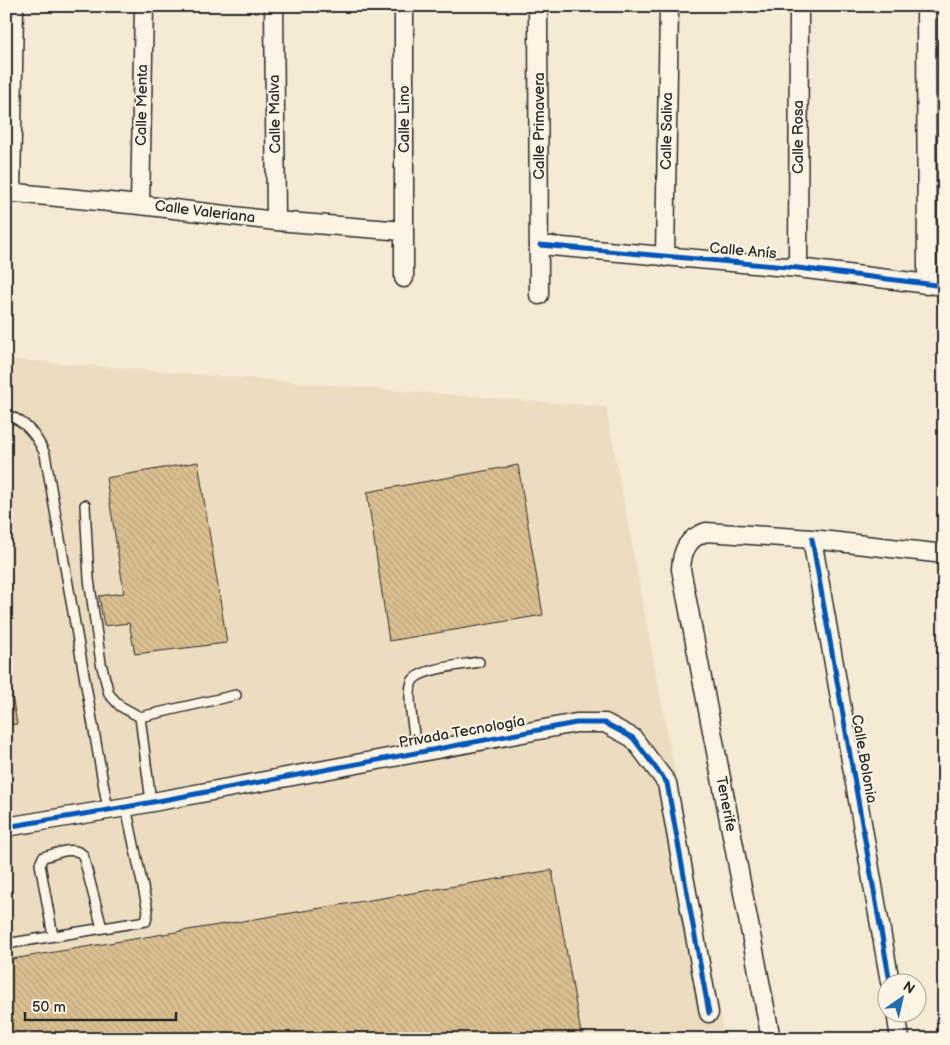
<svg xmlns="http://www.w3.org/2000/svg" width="950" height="1045" viewBox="0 0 950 1045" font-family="'Balsamiq Sans',sans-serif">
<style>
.built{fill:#edddc0}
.building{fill:url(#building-back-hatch);stroke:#2b2b2b}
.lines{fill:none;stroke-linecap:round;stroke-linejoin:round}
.lane-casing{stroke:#2b2b2b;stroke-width:12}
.street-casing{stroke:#2b2b2b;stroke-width:21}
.lane{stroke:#fcf5e5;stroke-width:9}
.street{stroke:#fcf5e5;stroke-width:18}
.cycleway-casing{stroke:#fcf5e5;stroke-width:8}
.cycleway{stroke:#0057b8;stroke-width:5}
.labels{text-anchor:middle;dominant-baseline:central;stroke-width:4;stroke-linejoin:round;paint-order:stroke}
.street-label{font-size:15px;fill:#2b2b2b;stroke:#fcf5e5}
</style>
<defs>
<pattern id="building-back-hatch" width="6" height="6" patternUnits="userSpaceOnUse" patternTransform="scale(1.25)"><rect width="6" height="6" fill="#dac090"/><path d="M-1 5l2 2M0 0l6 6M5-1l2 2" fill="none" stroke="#bba57c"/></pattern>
</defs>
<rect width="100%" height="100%" fill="#f5ead4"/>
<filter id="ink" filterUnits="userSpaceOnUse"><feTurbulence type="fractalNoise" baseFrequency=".02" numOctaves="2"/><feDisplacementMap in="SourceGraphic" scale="10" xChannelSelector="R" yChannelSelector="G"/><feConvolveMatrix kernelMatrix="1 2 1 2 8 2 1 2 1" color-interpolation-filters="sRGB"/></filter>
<g filter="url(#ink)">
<path class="built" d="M6,359L606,407L725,1039H6Z"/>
<path class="building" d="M198,462L227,643L135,654L129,623L104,626L99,596L124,593L106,478Z
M518,465L543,615L389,641L367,492Z
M6,662L17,724L6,725Z
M552,870L582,1039H6V960Z"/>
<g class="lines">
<g class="lane-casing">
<path id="lane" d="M6,415C26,420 37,437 45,454L108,810
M85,505L89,579L101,663L109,694L120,706L140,717
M417,753C415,737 405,692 413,680C422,668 464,665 479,662
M151,802L140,717L236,695
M53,936L40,864L43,857C56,854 73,845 83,855L102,928
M6,944L146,921L148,911L126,807"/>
</g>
<g class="street-casing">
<path id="street" d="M274,6L276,221
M538,6L539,295
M926,6L927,285
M6,192L140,205L276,221L404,231
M11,193L14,6
M140,205L144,6
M540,245L798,268L944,286
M665,257L669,6
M798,268L799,6
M404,278V6
M812,539L890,982
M6,827L126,807L576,723H605L633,738L667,783L709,1013
M896,1012L900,1039
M771,1039L681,569C682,550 688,538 706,532L812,539L944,554"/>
</g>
<use href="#lane" class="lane"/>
<use href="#street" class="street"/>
<g class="cycleway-casing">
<path id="cycleway" d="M540,245L798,268L944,286
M812,539L890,982
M6,827L126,807L576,723H605L633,738L667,783L709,1013"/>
</g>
<use href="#cycleway" class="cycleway"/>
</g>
</g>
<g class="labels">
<g class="street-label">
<text transform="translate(142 105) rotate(-89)">Calle Menta</text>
<text transform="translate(275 114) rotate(-91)">Calle Malva</text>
<text transform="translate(404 119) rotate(-90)">Calle Lino</text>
<text transform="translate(539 126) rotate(-90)">Calle Primavera</text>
<text transform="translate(667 131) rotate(-89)">Calle Saliva</text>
<text transform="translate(798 137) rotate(-90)">Calle Rosa</text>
<text transform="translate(205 212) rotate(7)">Calle Valeriana</text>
<text transform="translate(743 251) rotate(5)">Calle Anís</text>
<text transform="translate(462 732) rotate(-10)">Privada Tecnología</text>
<text transform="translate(864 759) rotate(80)">Calle Bolonia</text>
<text transform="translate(726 804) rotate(79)">Tenerife</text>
</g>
</g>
<rect width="950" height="1045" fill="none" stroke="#fcf5e5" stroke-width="25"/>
<rect x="12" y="12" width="925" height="1020" fill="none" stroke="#2b2b2b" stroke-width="2" filter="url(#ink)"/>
<g transform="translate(902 998) rotate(34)"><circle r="24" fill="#fcf5e5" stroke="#a8a49b"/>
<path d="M0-4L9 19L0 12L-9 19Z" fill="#1f6fb2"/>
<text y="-8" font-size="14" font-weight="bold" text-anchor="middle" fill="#2b2b2b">N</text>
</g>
<path d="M25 1012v8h151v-8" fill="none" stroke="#2b2b2b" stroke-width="2.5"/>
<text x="32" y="1012" font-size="15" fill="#2b2b2b" stroke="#fcf5e5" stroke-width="4" paint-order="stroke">50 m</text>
</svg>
